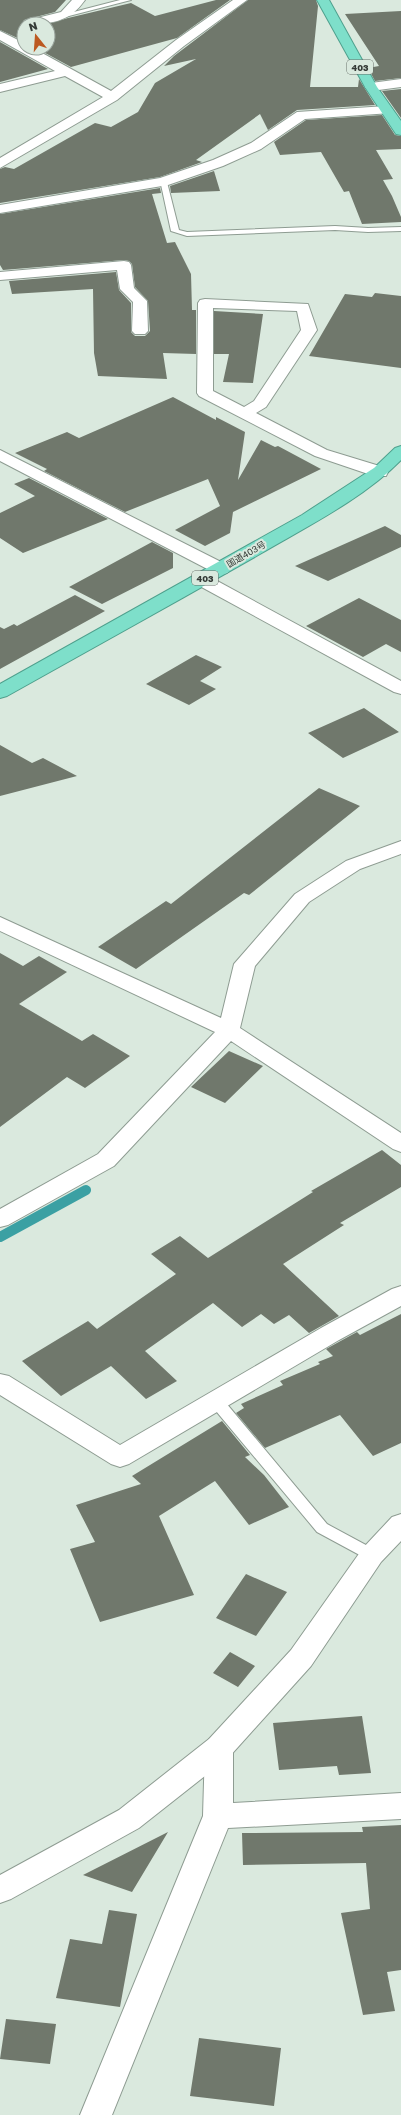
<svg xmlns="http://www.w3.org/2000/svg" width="401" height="2115" viewBox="0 0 401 2115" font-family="'Golos Text','Noto Sans JP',sans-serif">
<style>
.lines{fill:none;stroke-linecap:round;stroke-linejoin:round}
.stream{stroke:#3ba0a3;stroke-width:10}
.building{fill:#70786c}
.service-casing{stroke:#8e9c92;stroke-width:2}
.minor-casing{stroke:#8e9c92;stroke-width:2}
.tertiary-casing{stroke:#8e9c92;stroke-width:2}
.trunk-casing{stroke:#4fa08d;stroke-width:2}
.service{fill:#fff;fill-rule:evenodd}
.minor{fill:#fff;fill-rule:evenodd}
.tertiary{fill:#fff;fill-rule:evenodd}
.trunk{fill:#7edfca;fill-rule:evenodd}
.labels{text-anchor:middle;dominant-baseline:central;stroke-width:4;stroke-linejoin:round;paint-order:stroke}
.shield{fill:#dae9de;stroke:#666e68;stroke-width:1}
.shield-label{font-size:9px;font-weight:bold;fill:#343a36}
.far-street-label{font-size:9px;fill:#343a36;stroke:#dae9de}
</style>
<rect width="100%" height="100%" fill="#dae9de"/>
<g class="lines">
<path class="stream" d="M0,1237L86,1190"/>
</g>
<path class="building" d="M0,0H66L55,12L24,20L22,25L24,27V41L0,30Z
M216,0H230L177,38L71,67L36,48H48V24L68,18L131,3L155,16Z
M248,0H316L318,6L310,87H358L359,79L375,105L297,110L268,130L260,114L196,160L202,162L160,177L0,203V169L5,167L14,169L95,123L111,127L138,112L155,83L196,59L164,66L174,56Z
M401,11V78L375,81L368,68L379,66L345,14Z
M0,42L48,69L0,82Z
M401,89V118L382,91Z
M382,115L395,135L401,136V149L376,150L393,179L383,180L392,196L401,217V222L362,224L349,191L344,192L321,152L280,155L274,142L306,120Z
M214,171L220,191L171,193L170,186Z
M160,188L161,193L152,194L167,243L175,242L191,274L192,310H196V354L163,353L167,379L98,376L94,353L93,289L12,294L9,281L116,272L119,290L131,303V332L135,336H145L150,331L148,301L135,287L132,264L129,261L124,260L3,270L0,265V214Z
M375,293L401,296V368L309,356L345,294L372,297Z
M214,311L263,314L253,383L223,382L229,354H214Z
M173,397L216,420V417L245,432L238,480L261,440L275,447L278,446L321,469L233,512L230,533L205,546L175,530L220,506L208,479L125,512L44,471L47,469L15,453L67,432L79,438Z
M29,478L108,519L23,553L0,538V513L35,496L14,484Z
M385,526L401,535V547L328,581L295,566Z
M152,542L173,553V568L102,604L69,587Z
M75,595L105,611L0,669V627L4,629L14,624L17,626Z
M359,598L401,620V652L386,644L363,657L306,626Z
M196,655L222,667L200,681L216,689L189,705L146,684Z
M364,708L399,732L343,758L308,733Z
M0,745L32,763L43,758L77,776L0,796Z
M319,788L360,806L249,895L244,893L136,969L98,947L166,901L171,904Z
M0,953L23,966L39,956L67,972L19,1004L82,1041L93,1034L130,1056L85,1088L67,1077L0,1127Z
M229,1051L263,1066L225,1103L191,1087Z
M382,1150L401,1165V1187L340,1223L344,1225L283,1264L339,1316L309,1333L289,1315L274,1324L261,1314L242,1327L213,1303L145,1351L177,1381L146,1399L111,1366L61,1396L22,1361L88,1321L97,1329L176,1274L151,1254L180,1236L208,1258L313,1192L311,1191Z
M401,1314V1443L373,1456L340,1415L265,1448L236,1413L244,1408L241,1404L283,1385L280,1381L320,1364L318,1362L333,1356L326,1349L357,1332L360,1335Z
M222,1421L250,1455L245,1457L264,1475L289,1507L249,1525L215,1481L159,1516L194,1595L100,1622L70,1549L95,1542L76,1505L141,1484L132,1476Z
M246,1574L287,1592L256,1636L216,1618Z
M230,1652L255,1666L238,1687L213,1673Z
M362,1716L371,1773L339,1775L337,1766L279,1770L273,1723Z
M401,1825V1970L387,1972L395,2011L363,2015L341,1913L370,1909L366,1863L243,1865L242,1833L363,1832L362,1827Z
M168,1832L132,1892L83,1875Z
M109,1910L137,1914L120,2007L56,1998L70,1939L102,1944Z
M6,2019L56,2024L50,2064L0,2059Z
M199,2038L281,2048L274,2106L190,2096Z"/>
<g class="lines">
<g class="service-casing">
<path id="service" d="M120,0H131L65,17L62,15Z
M160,180L167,182L179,230L187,232L335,226L368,228L401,227V231L368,232L335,230L187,236L171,231Z
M216,1396L221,1397L327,1524L377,1551L379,1555L377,1559L372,1561L367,1559L317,1532L211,1405L209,1401L211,1397Z"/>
</g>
<g class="minor-casing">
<path id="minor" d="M72,0H85C69,23 50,24 24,24V26L23,24L25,21L61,12Z
M233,0H247L184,46L117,100L0,168V158L103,97L65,76L0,92V84L55,71L0,40V31L24,43V48H33L111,91L176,40Z
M401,79V87L371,91L365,87L371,83Z
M386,106L393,110L391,113L305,119L261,149L223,166L168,185L0,213V205L160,178L213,160L251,143L297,112Z
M124,261L129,262L131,265L134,288L147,301L148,331L145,334H135L132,331L133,302L120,289L117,270L0,280V272Z
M205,299L308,304L317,330L266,407L256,413L327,450L386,468L388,472L386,476H374L315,456L199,396L197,393L198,303L200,300ZM213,308L297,311L301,330L254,401L244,407L213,391Z
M0,450L227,565L230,569L227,573L221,574L215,573L0,461Z
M202,575L208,576L401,681V694L394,692L196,584L193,580L196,576Z
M401,841V854L360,869L309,902L255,966L240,1028L401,1133V1152L393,1149L231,1041L114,1166L8,1225L0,1227V1209L98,1154L215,1032L0,931V917L221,1018L234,964L295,894L346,861Z
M401,1286V1306L339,1340L129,1464L120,1467L111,1464L0,1395V1374L9,1376L120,1445L321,1328L392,1289Z
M219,1736L229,1739L233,1748V1803L401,1793V1819L228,1828L112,2115H80L203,1816L205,1748L209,1739Z"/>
</g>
<g class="tertiary-casing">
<path id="tertiary" d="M401,1514V1541L381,1562L311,1666L229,1757L139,1828L11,1899L0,1903V1875L119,1810L209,1739L291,1650L363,1548L392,1517Z"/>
</g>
<g class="trunk-casing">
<path id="trunk" d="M317,0H329L377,87L401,121V135L396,134L365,87Z
M401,446V460C364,498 306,527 260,554C176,602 91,649 7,696L0,698V684L302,515L374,468L395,448Z"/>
</g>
<use href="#service" class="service"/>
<use href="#minor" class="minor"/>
<use href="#tertiary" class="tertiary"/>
<use href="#trunk" class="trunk"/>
</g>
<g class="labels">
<g class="shield">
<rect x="347" y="60" width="26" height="14" rx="3"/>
<rect x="192" y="571" width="26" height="14" rx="3"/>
</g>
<g class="shield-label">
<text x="360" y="67">403</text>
<text x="205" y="578">403</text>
</g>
<g class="far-street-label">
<text transform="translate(246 554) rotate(-30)">国道403号</text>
</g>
</g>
<g transform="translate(36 36) rotate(343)"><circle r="19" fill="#dae9de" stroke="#98a39b"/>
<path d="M0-3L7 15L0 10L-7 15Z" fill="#bc5921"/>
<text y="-6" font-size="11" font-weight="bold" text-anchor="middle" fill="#343a36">N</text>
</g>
</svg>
